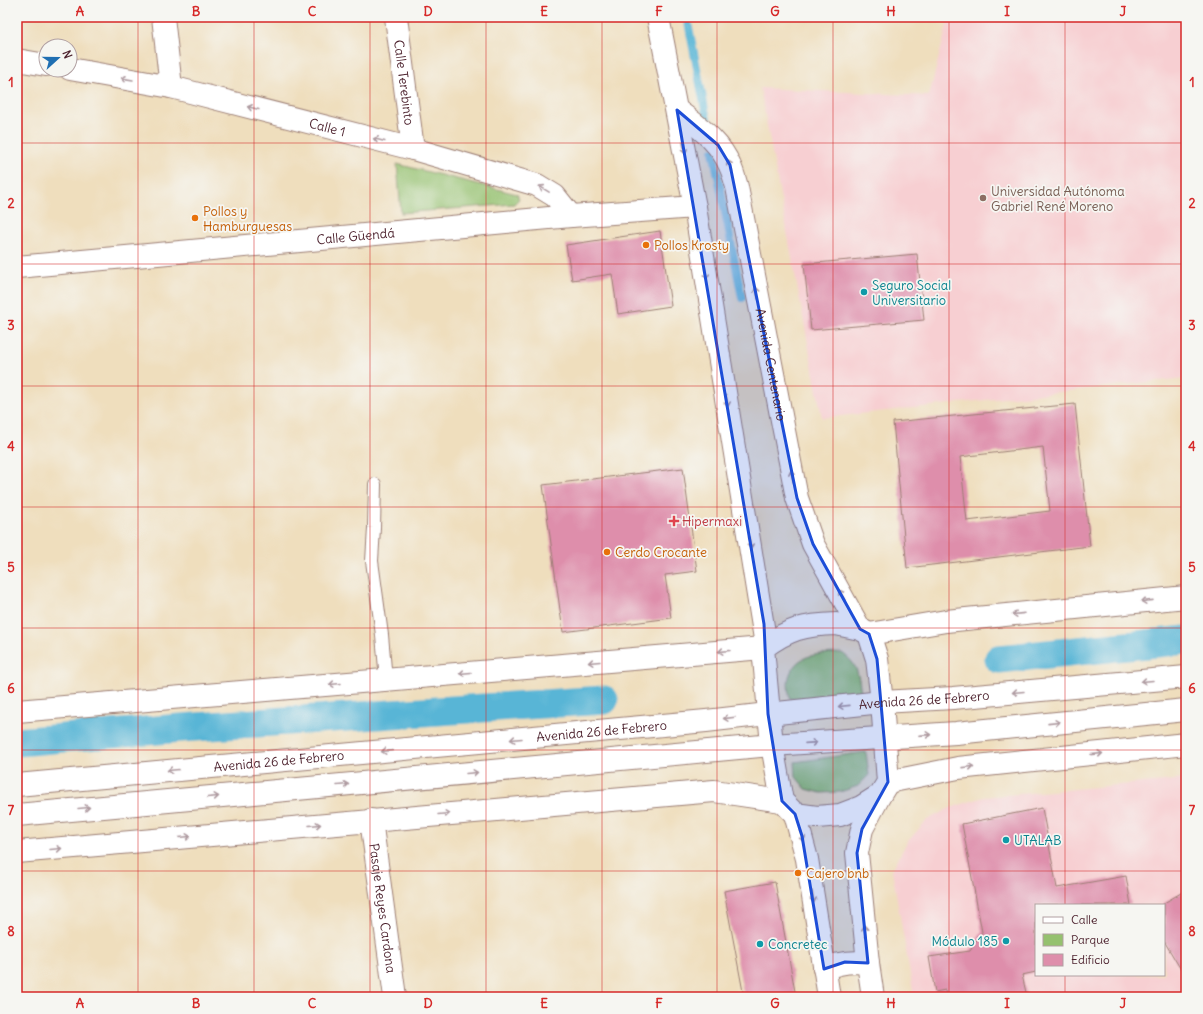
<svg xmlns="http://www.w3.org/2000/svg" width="1203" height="1014" viewBox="0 0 1203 1014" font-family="Delius,sans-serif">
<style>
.built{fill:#f7cfd2;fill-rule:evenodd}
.green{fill:#95c16f;stroke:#70704d}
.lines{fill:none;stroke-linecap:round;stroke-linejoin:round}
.stream{stroke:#58b5d6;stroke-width:8}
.canal{stroke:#58b5d6;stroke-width:29}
.building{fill:#de8eab;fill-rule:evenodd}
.service-casing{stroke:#9c7e74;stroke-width:14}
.minor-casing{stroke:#9c7e74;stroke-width:24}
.tertiary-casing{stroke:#9c7e74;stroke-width:24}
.primary-casing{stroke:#9c7e74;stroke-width:24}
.service{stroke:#fff;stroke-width:12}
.minor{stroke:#fff;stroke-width:22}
.tertiary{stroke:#fff;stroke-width:22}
.primary{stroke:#fff;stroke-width:22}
.oneway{stroke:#ae9aa0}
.marked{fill:#1d4ed8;fill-opacity:0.2;stroke:#1d4ed8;stroke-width:3;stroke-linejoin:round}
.grid{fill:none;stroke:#d62828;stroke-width:1;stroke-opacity:0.55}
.education-dot{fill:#8d6e63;stroke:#f6f6f2;stroke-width:1.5}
.food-dot{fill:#e8710a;stroke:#f6f6f2;stroke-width:1.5}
.culture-dot{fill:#0f9aa8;stroke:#f6f6f2;stroke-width:1.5}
.health-dot{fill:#e0444e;stroke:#f6f6f2;stroke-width:1.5}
.labels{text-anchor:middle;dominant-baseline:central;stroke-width:3.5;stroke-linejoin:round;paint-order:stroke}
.street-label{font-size:13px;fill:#4a1f2b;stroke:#f6f6f2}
.education-label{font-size:13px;fill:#785e54;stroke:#f6f6f2;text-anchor:start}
.food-label{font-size:13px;fill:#c56008;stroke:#f6f6f2;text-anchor:start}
.culture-label{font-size:13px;fill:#0d838f;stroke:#f6f6f2;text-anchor:start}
.health-label{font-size:13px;fill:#be3a42;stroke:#f6f6f2;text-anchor:start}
.neatline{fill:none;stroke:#d62828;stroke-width:1.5}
.grid-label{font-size:13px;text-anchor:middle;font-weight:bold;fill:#d62828}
</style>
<rect width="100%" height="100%" fill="#f6f6f2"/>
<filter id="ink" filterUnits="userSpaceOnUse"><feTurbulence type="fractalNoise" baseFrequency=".025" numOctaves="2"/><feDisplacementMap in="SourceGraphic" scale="8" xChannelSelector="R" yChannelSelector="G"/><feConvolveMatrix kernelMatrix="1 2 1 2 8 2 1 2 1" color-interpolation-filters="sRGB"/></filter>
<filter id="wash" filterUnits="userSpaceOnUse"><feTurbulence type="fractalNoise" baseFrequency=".012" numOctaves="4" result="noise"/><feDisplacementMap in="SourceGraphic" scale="16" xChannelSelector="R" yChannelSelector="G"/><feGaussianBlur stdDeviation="0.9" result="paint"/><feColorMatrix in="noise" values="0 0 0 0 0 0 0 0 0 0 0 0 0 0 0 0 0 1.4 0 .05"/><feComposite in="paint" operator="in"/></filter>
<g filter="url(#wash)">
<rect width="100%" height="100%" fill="#efdebd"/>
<path class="built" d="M949,17H1186V378L822,418L760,88L929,96Z
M1186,779V997H914L892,870L907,842L927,820L950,808L984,797ZM1036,905H1164V975H1036Z"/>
<path class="green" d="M397,164L517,194L519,199L514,204L401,213Z
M842,653C858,664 858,674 861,692L790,699C789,693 787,683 789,677C796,652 821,654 842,653Z
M866,752L869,775L858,786L840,792L821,793L806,789L796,777L795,762Z"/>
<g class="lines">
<path class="stream" d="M687,17L709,130
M713,151L742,298"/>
<path class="canal" d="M999,659L1186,640
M17,742L181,728L604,700"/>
</g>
<g id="blocks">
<path class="building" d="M660,231L671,306L618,314L612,274L572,280L566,245Z
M917,254L924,320L811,330L804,264Z
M1075,404L1090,546L907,568L893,422ZM1043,447L1050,511L967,521L960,457Z
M683,468L697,571L665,575L671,618L563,632L543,485Z
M1042,808L1057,888L1126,876L1131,905H1036V972L1022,975L1027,997H946L945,990L935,992L929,957L970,951L982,932L962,824Z
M775,882L796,997H744L724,891Z
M1186,890V978L1164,941V903Z"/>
</g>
</g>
<g filter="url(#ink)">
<use href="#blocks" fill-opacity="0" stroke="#9c7e74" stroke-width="1"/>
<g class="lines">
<g class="service-casing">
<path id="service" d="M375,484L374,528L372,561L382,635L386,680"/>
</g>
<g class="minor-casing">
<g id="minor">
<path d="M163,17L171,87"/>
<path id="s1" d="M396,17L413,149"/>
<path d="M17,60L46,65"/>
<path id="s2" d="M70,69L171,87L413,149L537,185L555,196L571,216"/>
<path id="s3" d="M17,267L571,216L695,207"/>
<path id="s4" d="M371,820L395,997"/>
</g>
</g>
<g class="tertiary-casing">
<g id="tertiary">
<path d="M658,17L695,207L766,645"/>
<path id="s5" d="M677,110C697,126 720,141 730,166C733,172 735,180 737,187L797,498L813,544L860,629"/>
<path d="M795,814L807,859L829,997"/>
<path d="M824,969C839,962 852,961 868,963"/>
<path d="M873,997L868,963L857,853L862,829L880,795"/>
</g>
</g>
<g class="primary-casing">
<g id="primary">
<path d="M836,624L860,629L869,634L877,659L882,702L888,782L880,795L861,807L840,815L817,817L795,814L782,801L772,745L763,648C788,629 804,625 836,624Z"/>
<path d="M869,634L946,621L1186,597"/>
<path d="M17,711L763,648"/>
<path d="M888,782L958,768L1186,744"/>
<path id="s6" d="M17,785L706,721L768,714L882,702L953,698L1186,677"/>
<path d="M17,815L772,745L956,733L1186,710"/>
<path d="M17,852L714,791L782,801"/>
</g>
</g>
<use href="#service" class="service"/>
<use href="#minor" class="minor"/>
<use href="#tertiary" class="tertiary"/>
<use href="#primary" class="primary"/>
</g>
<defs><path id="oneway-shaft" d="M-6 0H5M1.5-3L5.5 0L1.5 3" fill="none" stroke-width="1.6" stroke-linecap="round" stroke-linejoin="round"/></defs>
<g class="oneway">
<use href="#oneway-shaft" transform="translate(127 79) rotate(-170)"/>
<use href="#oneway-shaft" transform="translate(253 108) rotate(-166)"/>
<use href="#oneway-shaft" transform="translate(379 140) rotate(-166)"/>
<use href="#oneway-shaft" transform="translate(684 148) rotate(79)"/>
<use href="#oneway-shaft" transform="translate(730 166) rotate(-113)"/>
<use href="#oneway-shaft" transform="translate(544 189) rotate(-149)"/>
<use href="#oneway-shaft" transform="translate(706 273) rotate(81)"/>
<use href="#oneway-shaft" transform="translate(757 293) rotate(-101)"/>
<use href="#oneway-shaft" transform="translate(727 401) rotate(81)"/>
<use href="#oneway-shaft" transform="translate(792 476) rotate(-101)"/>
<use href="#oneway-shaft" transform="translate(750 543) rotate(81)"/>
<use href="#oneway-shaft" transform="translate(842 595) rotate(-119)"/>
<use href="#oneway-shaft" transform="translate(1147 601) rotate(174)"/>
<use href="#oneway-shaft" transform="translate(1018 614) rotate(174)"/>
<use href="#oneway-shaft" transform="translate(724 651) rotate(175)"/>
<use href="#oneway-shaft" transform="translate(594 662) rotate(175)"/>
<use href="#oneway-shaft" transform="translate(465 673) rotate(175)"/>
<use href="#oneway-shaft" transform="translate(1147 681) rotate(175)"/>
<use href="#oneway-shaft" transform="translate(335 684) rotate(175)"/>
<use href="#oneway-shaft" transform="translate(1018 692) rotate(175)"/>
<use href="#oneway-shaft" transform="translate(844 706) rotate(174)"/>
<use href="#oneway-shaft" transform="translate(729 718) rotate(173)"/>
<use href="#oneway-shaft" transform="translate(1054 723) rotate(-6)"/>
<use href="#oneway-shaft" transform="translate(925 735) rotate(-4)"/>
<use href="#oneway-shaft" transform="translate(516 739) rotate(175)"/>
<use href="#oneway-shaft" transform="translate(811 743) rotate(-4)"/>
<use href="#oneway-shaft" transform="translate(387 751) rotate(175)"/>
<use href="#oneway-shaft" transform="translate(1097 754) rotate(-6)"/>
<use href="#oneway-shaft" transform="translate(968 767) rotate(-6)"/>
<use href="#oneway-shaft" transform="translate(173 770) rotate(175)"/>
<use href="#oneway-shaft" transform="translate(472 773) rotate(-5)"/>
<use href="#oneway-shaft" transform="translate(343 785) rotate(-5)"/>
<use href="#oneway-shaft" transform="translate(213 797) rotate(-5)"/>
<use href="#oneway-shaft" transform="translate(84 808) rotate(-5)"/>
<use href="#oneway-shaft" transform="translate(444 814) rotate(-5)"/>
<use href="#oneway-shaft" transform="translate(315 825) rotate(-5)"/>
<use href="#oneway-shaft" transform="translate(802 836) rotate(75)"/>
<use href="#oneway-shaft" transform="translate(185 837) rotate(-5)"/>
<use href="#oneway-shaft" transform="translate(56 849) rotate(-5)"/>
<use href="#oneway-shaft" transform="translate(813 897) rotate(81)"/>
<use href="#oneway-shaft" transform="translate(865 931) rotate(-96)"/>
</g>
</g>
<path class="marked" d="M677,110L718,145L730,165L797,498L813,544L860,629L869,634L877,659L888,782L862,829L857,853L868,963L845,962L824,969L802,836L795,814L782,801L768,714L764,624Z"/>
<path class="grid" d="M138,17V997M254,17V997M370,17V997M486,17V997M602,17V997M717,17V997M833,17V997M949,17V997M1065,17V905M17,143H1186M17,264H1186M17,386H1186M17,507H1186M17,628H1186M17,750H1186M17,871H1186M1065,975V997"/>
<circle class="education-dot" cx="983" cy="198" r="4"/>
<g class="food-dot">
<circle cx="195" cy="218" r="4"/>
<circle cx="646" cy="245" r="4"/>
<circle cx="607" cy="552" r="4"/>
<circle cx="798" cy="873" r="4"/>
</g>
<g class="culture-dot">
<circle cx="864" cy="292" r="4"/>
<circle cx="1006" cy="840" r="4"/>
<circle cx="1006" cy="941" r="4"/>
<circle cx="760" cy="944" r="4"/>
</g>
<path class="health-dot" d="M672 515h4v4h4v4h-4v4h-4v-4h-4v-4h4z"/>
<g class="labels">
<g class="street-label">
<text stroke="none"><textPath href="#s1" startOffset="66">Calle Terebinto</textPath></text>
<text stroke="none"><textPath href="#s2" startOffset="264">Calle 1</textPath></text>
<text stroke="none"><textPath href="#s3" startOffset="340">Calle Güendá</textPath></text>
<text stroke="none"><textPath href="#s5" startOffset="281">Avenida Centenario</textPath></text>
<text stroke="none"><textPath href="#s6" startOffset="911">Avenida 26 de Febrero</textPath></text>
<text stroke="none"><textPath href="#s6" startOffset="587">Avenida 26 de Febrero</textPath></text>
<text stroke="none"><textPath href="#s6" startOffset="263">Avenida 26 de Febrero</textPath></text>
<text stroke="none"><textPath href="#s4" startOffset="89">Pasaje Reyes Cardona</textPath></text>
</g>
<g class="education-label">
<text x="991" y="191">Universidad Autónoma<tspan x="991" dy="15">Gabriel René Moreno</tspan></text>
</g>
<g class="food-label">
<text x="203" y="211">Pollos y<tspan x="203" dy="15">Hamburguesas</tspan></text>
<text x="654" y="245">Pollos Krosty</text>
<text x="615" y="552">Cerdo Crocante</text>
<text x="806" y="873">Cajero bnb</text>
</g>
<g class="culture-label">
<text x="872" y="285">Seguro Social<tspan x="872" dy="15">Universitario</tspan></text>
<text x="1014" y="840">UTALAB</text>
<text x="998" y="941" text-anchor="end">Módulo 185</text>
<text x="768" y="944">Concretec</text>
</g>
<g class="health-label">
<text x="682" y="521">Hipermaxi</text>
</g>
</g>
<rect width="1203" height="1014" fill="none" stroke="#f6f6f2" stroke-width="44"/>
<rect x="1035" y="904" width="130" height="72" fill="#f6f6f2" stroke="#b1a0a2"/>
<rect x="1043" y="917" width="20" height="6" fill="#ffffff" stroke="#b1a0a2"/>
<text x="1071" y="924" font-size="12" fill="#4a1f2b">Calle</text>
<rect x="1043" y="934" width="20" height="12" fill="#95c16f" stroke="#b1a0a2"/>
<text x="1071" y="944" font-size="12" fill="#4a1f2b">Parque</text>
<rect x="1043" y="954" width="20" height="12" fill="#de8eab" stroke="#b1a0a2"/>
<text x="1071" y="964" font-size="12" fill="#4a1f2b">Edificio</text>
<g transform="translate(58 58) rotate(69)"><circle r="19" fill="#f6f6f2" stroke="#b1a0a2"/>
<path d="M0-3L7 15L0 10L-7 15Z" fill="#1f6fb2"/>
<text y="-6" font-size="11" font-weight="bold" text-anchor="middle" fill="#4a1f2b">N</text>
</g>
<rect x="22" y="22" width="1159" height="970" class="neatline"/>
<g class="grid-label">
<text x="80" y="16">A</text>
<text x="196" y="16">B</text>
<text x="312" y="16">C</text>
<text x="428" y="16">D</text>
<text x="544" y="16">E</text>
<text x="659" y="16">F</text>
<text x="775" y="16">G</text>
<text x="891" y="16">H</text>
<text x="1007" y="16">I</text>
<text x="1123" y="16">J</text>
<text x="11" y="87">1</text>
<text x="1192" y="87">1</text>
<text x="11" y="208">2</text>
<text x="1192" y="208">2</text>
<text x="11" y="330">3</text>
<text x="1192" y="330">3</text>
<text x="11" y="451">4</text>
<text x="1192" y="451">4</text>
<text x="11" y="572">5</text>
<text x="1192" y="572">5</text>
<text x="11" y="693">6</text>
<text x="1192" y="693">6</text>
<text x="11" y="815">7</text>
<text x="1192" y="815">7</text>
<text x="11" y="936">8</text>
<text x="1192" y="936">8</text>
<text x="80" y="1008">A</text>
<text x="196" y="1008">B</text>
<text x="312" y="1008">C</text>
<text x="428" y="1008">D</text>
<text x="544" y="1008">E</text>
<text x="659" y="1008">F</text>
<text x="775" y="1008">G</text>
<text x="891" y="1008">H</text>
<text x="1007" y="1008">I</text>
<text x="1123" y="1008">J</text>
</g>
</svg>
